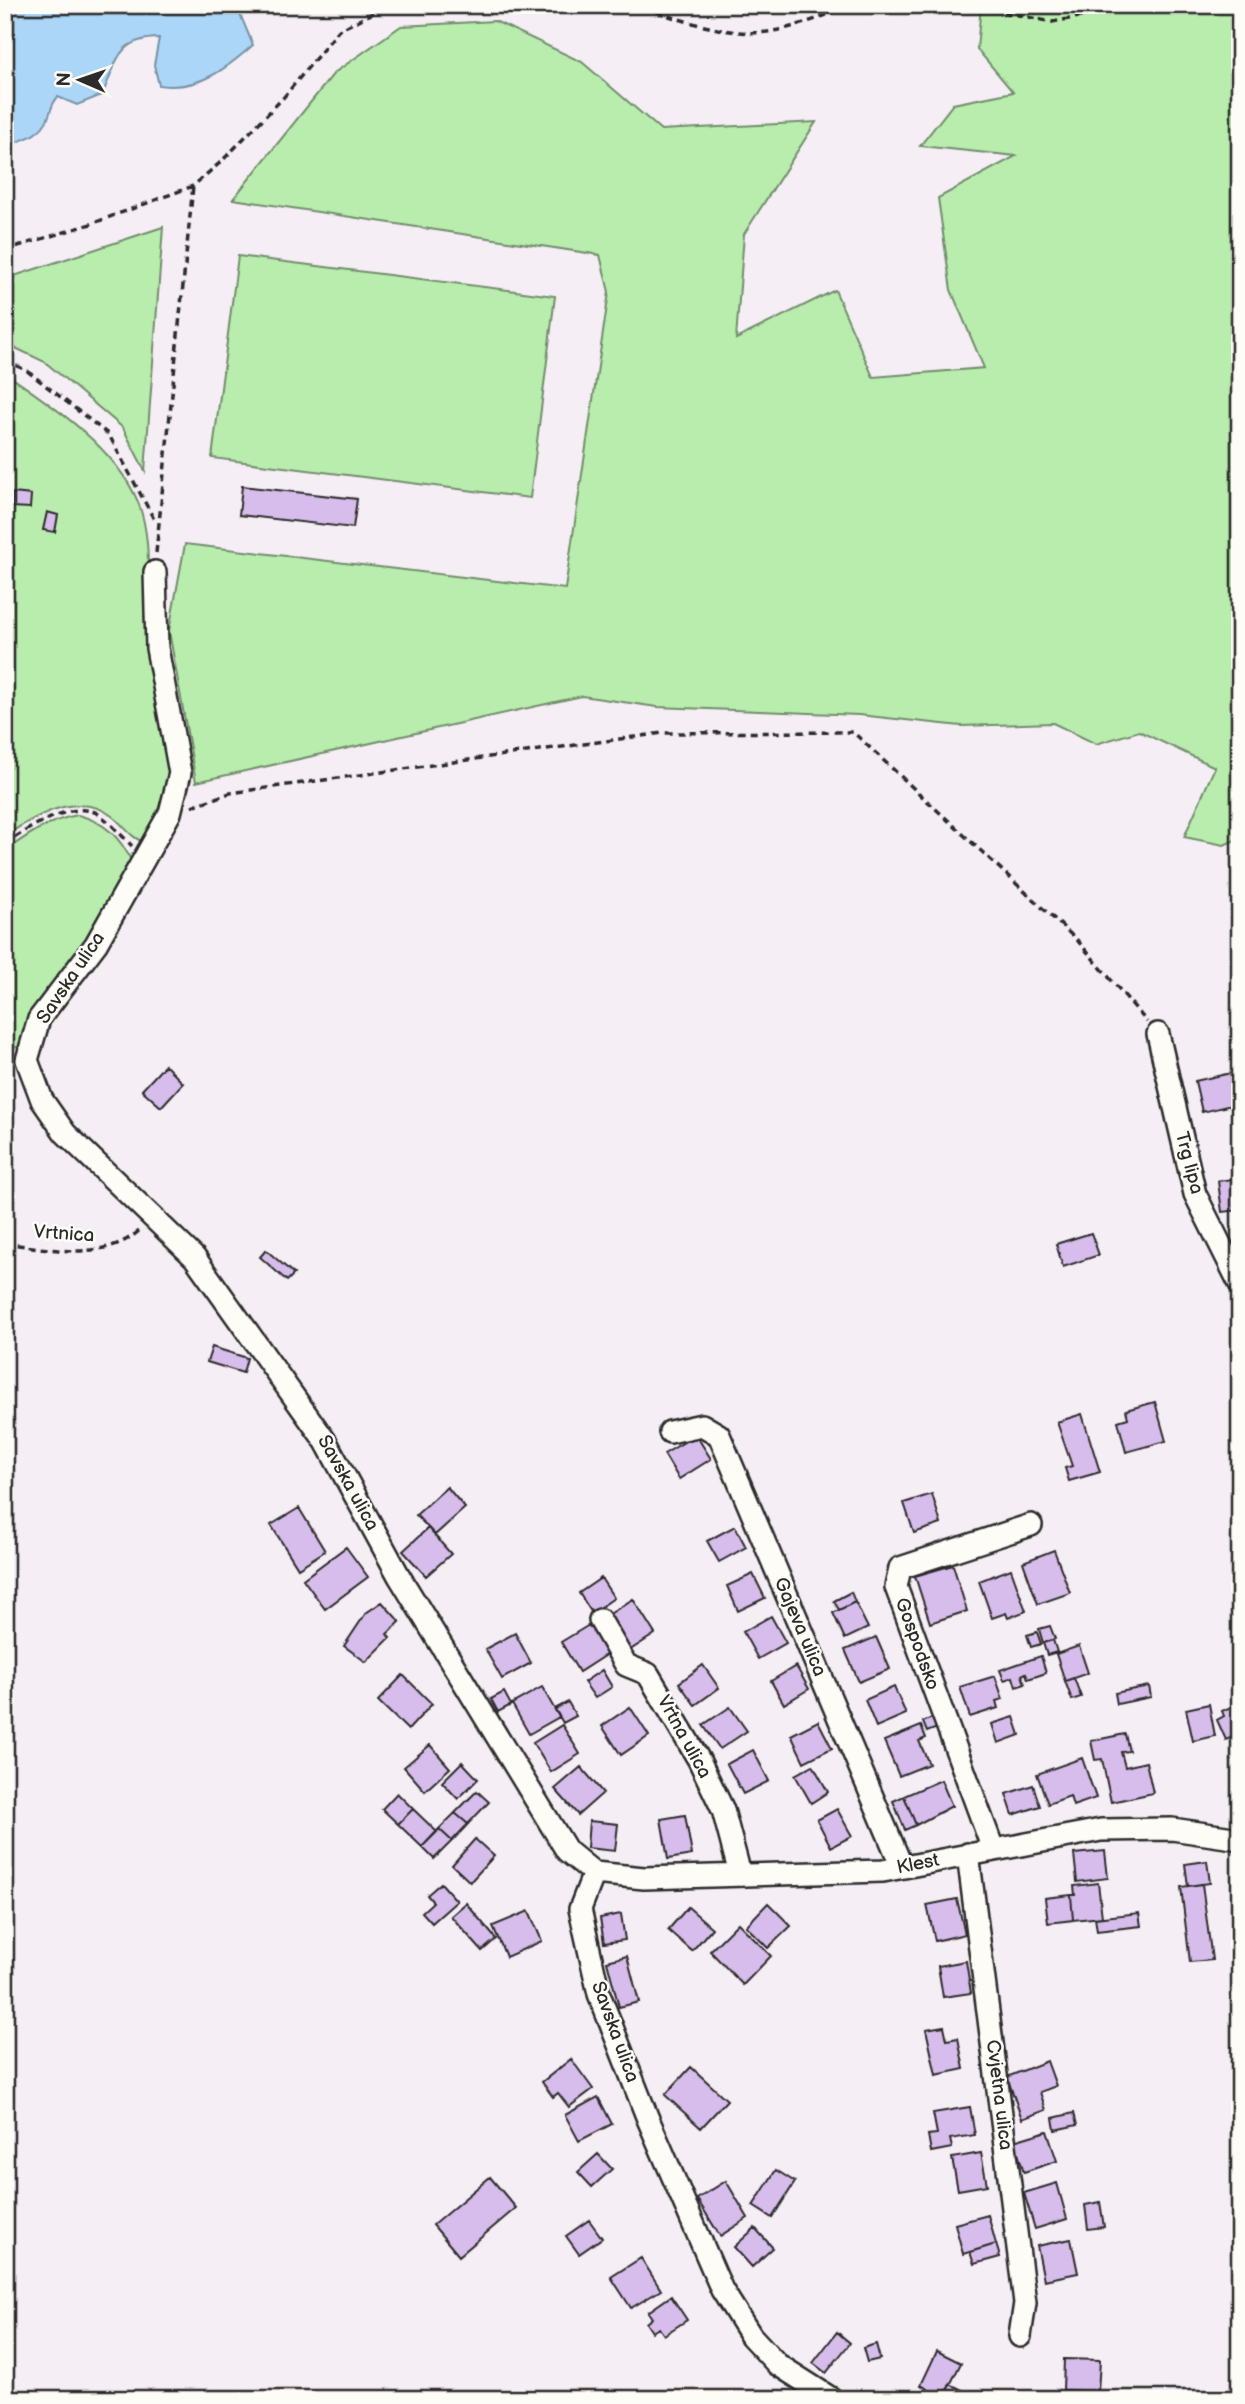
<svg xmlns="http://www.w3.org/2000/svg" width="1245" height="2404" viewBox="0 0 1245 2404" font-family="'Balsamiq Sans',sans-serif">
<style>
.green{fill:#b9edae;stroke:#728c6c;stroke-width:2}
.water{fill:#abd6f7;stroke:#7892a5;stroke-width:2}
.building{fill:#d7bdec;stroke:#2b2b2b;stroke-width:2}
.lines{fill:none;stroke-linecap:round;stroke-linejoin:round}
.minor-casing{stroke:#2b2b2b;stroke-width:26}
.path{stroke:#2b2b2b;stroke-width:3.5;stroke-dasharray:7 5;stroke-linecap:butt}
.minor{stroke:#fdfcf7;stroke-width:21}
.labels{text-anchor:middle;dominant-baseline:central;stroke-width:5;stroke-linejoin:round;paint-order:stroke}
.street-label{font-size:19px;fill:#2b2b2b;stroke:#fdfcf7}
</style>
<rect width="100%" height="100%" fill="#f5eff5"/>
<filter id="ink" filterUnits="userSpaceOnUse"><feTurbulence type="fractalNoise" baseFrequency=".0143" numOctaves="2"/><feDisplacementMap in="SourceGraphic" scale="14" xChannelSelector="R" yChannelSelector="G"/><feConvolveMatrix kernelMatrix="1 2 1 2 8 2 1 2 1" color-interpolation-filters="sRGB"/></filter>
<g filter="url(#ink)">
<path class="green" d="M981,5H1240V838L1224,845L1184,837L1215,767L1139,731L1096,744L1053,723L961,726L859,715L657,707L582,696L196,782L169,631L185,544L565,589L609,292L600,255L233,199L334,73L401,26L495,21L582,62L661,130L816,122L744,234L736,339L835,290L873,377L984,368L951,290L938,198L1016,156L920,146L953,104L1013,92L977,49Z
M163,227L145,471L123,428L45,362L5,343V279Z
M238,256L555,296L530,498L212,458Z
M5,373C52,405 115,447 138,502C156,548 143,603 150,651C154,688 166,725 168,762C170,792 158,817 146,843C130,838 125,826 112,816C78,790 35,816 5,836Z
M78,815C105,822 120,837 132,862L111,908L19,1048L5,1045V851C29,834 49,820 78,815Z"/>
<path class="water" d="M5,5H232L240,14L253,45C226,69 198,91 159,85L154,65L159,38C116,39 118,61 102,95L77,105L58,97C51,104 52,109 48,118C41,136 21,140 5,146Z"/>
<path class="building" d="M242,486L357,499L353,528L239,515Z
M13,493L31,495L30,508L12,507Z
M47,512L58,515L55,532L43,530Z
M165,1065L183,1083L161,1107L142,1090Z
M1240,1071V1103L1202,1112L1195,1081Z
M1240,1178V1210L1222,1212L1218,1181Z
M1091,1233L1099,1255L1063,1267L1056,1244Z
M266,1250L294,1274L287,1281L260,1257Z
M212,1347L247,1358L243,1373L207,1362Z
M1155,1402L1166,1441L1126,1452L1118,1421L1128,1418L1126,1410Z
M1082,1414L1100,1472L1069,1481L1065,1468L1072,1466L1057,1422Z
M696,1435L711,1459L679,1479L664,1454Z
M447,1487L465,1508L435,1535L416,1515Z
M932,1494L941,1524L914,1533L904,1503Z
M299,1508L325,1551L298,1568L271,1525Z
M735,1526L746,1547L719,1562L707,1541Z
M428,1528L451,1554L426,1576L403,1551Z
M346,1547L368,1577L325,1609L303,1579Z
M1054,1550L1070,1593L1038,1604L1023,1562Z
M953,1565L967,1611L930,1623L915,1576Z
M1011,1569L1026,1611L1008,1618L1006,1613L992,1618L979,1581Z
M753,1574L765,1598L738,1611L727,1586Z
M601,1578L614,1598L592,1613L579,1593Z
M851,1592L855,1602L839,1610L834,1601Z
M633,1599L655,1634L627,1652L605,1617Z
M382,1602L400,1622L387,1634L390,1638L366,1662L344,1646L366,1613Z
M855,1602L868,1628L845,1639L833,1613Z
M771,1616L786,1643L758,1659L743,1632Z
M589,1625L607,1654L579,1672L561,1642Z
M1050,1626L1055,1639L1043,1643L1039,1629Z
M1037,1632L1041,1644L1031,1647L1027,1635Z
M515,1633L531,1663L502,1679L485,1649Z
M876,1637L890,1669L859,1682L845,1650Z
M1053,1640L1057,1652L1047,1655L1043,1643Z
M1079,1646L1088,1673L1065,1681L1056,1654Z
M1041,1656L1046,1673L1028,1679L1026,1673L1022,1675L1025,1684L1016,1687L1013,1677L1004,1680L1000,1670Z
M703,1665L719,1688L695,1705L679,1683Z
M796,1666L809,1689L784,1704L771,1681Z
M602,1670L612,1687L595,1698L584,1682Z
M403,1675L432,1704L408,1730L378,1701Z
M995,1676L1003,1699L996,1701L998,1708L970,1717L960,1687Z
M1074,1678L1081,1697L1072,1700L1065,1681Z
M1149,1686L1151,1697L1117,1704L1115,1693Z
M542,1687L559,1717L529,1734L512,1704Z
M894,1687L906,1714L876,1727L865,1700Z
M504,1692L511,1705L498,1712L491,1699Z
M568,1702L576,1716L563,1723L555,1709Z
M1209,1704L1215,1736L1193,1741L1186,1709Z
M1237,1704L1240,1734L1226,1740L1217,1720L1224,1716L1222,1711Z
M630,1707L649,1736L621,1755L602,1726Z
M730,1707L747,1731L720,1749L703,1725Z
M936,1716L940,1727L927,1732L923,1722Z
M1014,1717L1020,1735L998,1743L992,1724Z
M818,1721L832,1748L804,1762L791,1735Z
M562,1725L580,1754L551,1772L533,1743Z
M921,1726L926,1738L919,1741L929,1764L899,1776L884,1741Z
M1125,1734L1129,1751L1121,1752L1125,1767L1146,1762L1153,1793L1111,1802L1102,1759L1095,1760L1091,1741Z
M430,1745L450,1768L425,1791L404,1767Z
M753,1750L769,1781L743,1794L727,1764Z
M1082,1758L1096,1798L1073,1806L1070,1796L1048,1804L1037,1774Z
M462,1762L478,1779L458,1799L442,1782Z
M813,1765L828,1792L811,1803L795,1775Z
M581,1767L603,1793L578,1815L555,1789Z
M941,1780L952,1806L916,1825L904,1796Z
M1033,1785L1040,1806L1013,1815L1006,1794Z
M477,1791L489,1802L468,1824L455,1813Z
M397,1793L413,1809L398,1824L382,1809Z
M904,1796L916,1825L905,1830L893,1801Z
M413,1809L437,1832L422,1847L398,1824Z
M837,1809L852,1836L831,1847L817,1820Z
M455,1813L468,1824L452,1841L439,1829Z
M685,1815L692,1855L668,1859L661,1819Z
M589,1821L618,1824L615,1851L587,1848Z
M439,1829L452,1841L434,1859L422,1847Z
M475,1839L494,1856L470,1882L452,1865Z
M1105,1851L1108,1878L1077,1882L1074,1854Z
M1207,1861L1210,1883L1188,1886L1185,1864Z
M441,1883L457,1901L432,1923L422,1912L433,1902L427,1895Z
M1098,1883L1102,1917L1073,1920L1071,1895H1075L1074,1886Z
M1202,1884L1212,1960L1190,1962L1181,1887Z
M1071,1895L1073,1920L1048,1923L1045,1898Z
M957,1899L965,1934L935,1941L927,1905Z
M466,1903L496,1939L482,1951L451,1916Z
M768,1903L791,1926L768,1948L746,1926Z
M688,1907L712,1928L692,1951L668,1930Z
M529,1911L542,1941L506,1957L493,1926Z
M1139,1913L1141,1926L1097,1931L1095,1918Z
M621,1914L625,1940L604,1943L600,1918Z
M738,1923L771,1956L743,1985L710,1951Z
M627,1956L639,2002L619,2007L607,1961Z
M966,1961L971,1993L943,1997L938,1966Z
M944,2026L947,2040L958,2038L964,2069L936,2075L926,2029Z
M571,2059L593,2089L569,2107L558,2093L553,2097L542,2082Z
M1047,2061L1056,2086L1040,2092L1046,2110L1022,2119L1007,2077Z
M691,2067L727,2100L701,2128L665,2095Z
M598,2097L612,2124L579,2141L565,2115Z
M970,2107L975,2135L950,2139L952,2148L931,2152L928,2135L937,2134L933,2113Z
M1074,2113L1077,2125L1055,2130L1053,2118Z
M1047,2131L1057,2161L1024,2172L1014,2141Z
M981,2153L987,2185L958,2190L952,2158Z
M598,2154L612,2169L592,2187L578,2172Z
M776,2170L795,2182L772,2218L753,2206Z
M490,2177L516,2208L459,2256L433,2225Z
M726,2181L748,2218L720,2236L697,2199Z
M1057,2183L1067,2219L1035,2229L1024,2193Z
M1100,2202L1104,2227L1088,2229L1085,2205Z
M988,2215L996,2244L963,2254L955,2224Z
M589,2220L602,2238L579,2254L566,2236Z
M755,2228L773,2248L752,2267L734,2247Z
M1071,2239L1078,2273L1044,2280L1037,2246Z
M996,2244L1000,2257L974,2264L970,2252Z
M641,2258L661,2290L631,2308L611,2277Z
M671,2296L687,2320L664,2335L659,2328L652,2332L646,2323L652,2318L648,2312Z
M837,2332L850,2343L826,2373L813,2363Z
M876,2344L880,2359L867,2362L863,2348Z
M937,2351L961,2363L943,2399H923L928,2389L921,2385Z
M1064,2359L1100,2360L1098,2392L1063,2390Z
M950,2384L973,2395L972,2399H943Z"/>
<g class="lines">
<g class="minor-casing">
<path id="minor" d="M155,572L157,648L180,773L170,813L96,944L39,1019L27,1060L42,1100L65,1133L195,1258L326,1442L399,1576L567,1851L594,1873
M1158,1034L1195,1194L1240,1284
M670,1432L702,1425L719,1435L902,1867
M600,1620L626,1665L648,1674L699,1760L723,1810L740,1874
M993,1849L896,1587L900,1568L1031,1525
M968,1854L1025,2303L1020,2336
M594,1873L644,1878L883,1871L1101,1830L1172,1829L1240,1839
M594,1873L580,1909L599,1994L648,2119L722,2290L751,2336L777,2364L832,2399"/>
</g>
<path class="path" d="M634,5C675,17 724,37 767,32C796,28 824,16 851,5
M969,5L1052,22L1144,5
M5,250L91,224L193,186L222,161L283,98L339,30L389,5
M5,361L26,370L109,435L156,523
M156,553L193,186
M192,806L230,793L663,733L853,732L1078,941L1147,1022
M5,844C26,830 75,797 100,815C112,824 122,836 132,846
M5,1243C50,1249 102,1262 139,1231"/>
<use href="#minor" class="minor"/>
</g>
</g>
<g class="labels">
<g class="street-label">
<text transform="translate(71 978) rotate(-56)">Savska ulica</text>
<text transform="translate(1189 1163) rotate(75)">Trg lipa</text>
<text transform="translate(64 1234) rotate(4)">Vrtnica</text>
<text transform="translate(348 1483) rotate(61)">Savska ulica</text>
<text transform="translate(800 1627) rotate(67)">Gajeva ulica</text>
<text transform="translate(917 1644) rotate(70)">Gospodsko</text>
<text transform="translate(684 1737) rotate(61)">Vrtna ulica</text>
<text transform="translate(918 1864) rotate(-11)">Klest</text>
<text transform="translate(615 2032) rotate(70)">Savska ulica</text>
<text transform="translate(999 2095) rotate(83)">Cvjetna ulica</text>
</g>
</g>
<rect width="1245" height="2404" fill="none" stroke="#fdfcf7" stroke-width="28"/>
<rect x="14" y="14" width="1217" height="2376" fill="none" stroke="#2b2b2b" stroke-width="2.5" filter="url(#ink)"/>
<g transform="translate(80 80) rotate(272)" stroke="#fdfcf7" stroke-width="5" paint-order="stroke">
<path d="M0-5L12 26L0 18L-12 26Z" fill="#2b2b2b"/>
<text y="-10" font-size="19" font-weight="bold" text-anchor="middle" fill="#2b2b2b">N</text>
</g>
</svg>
